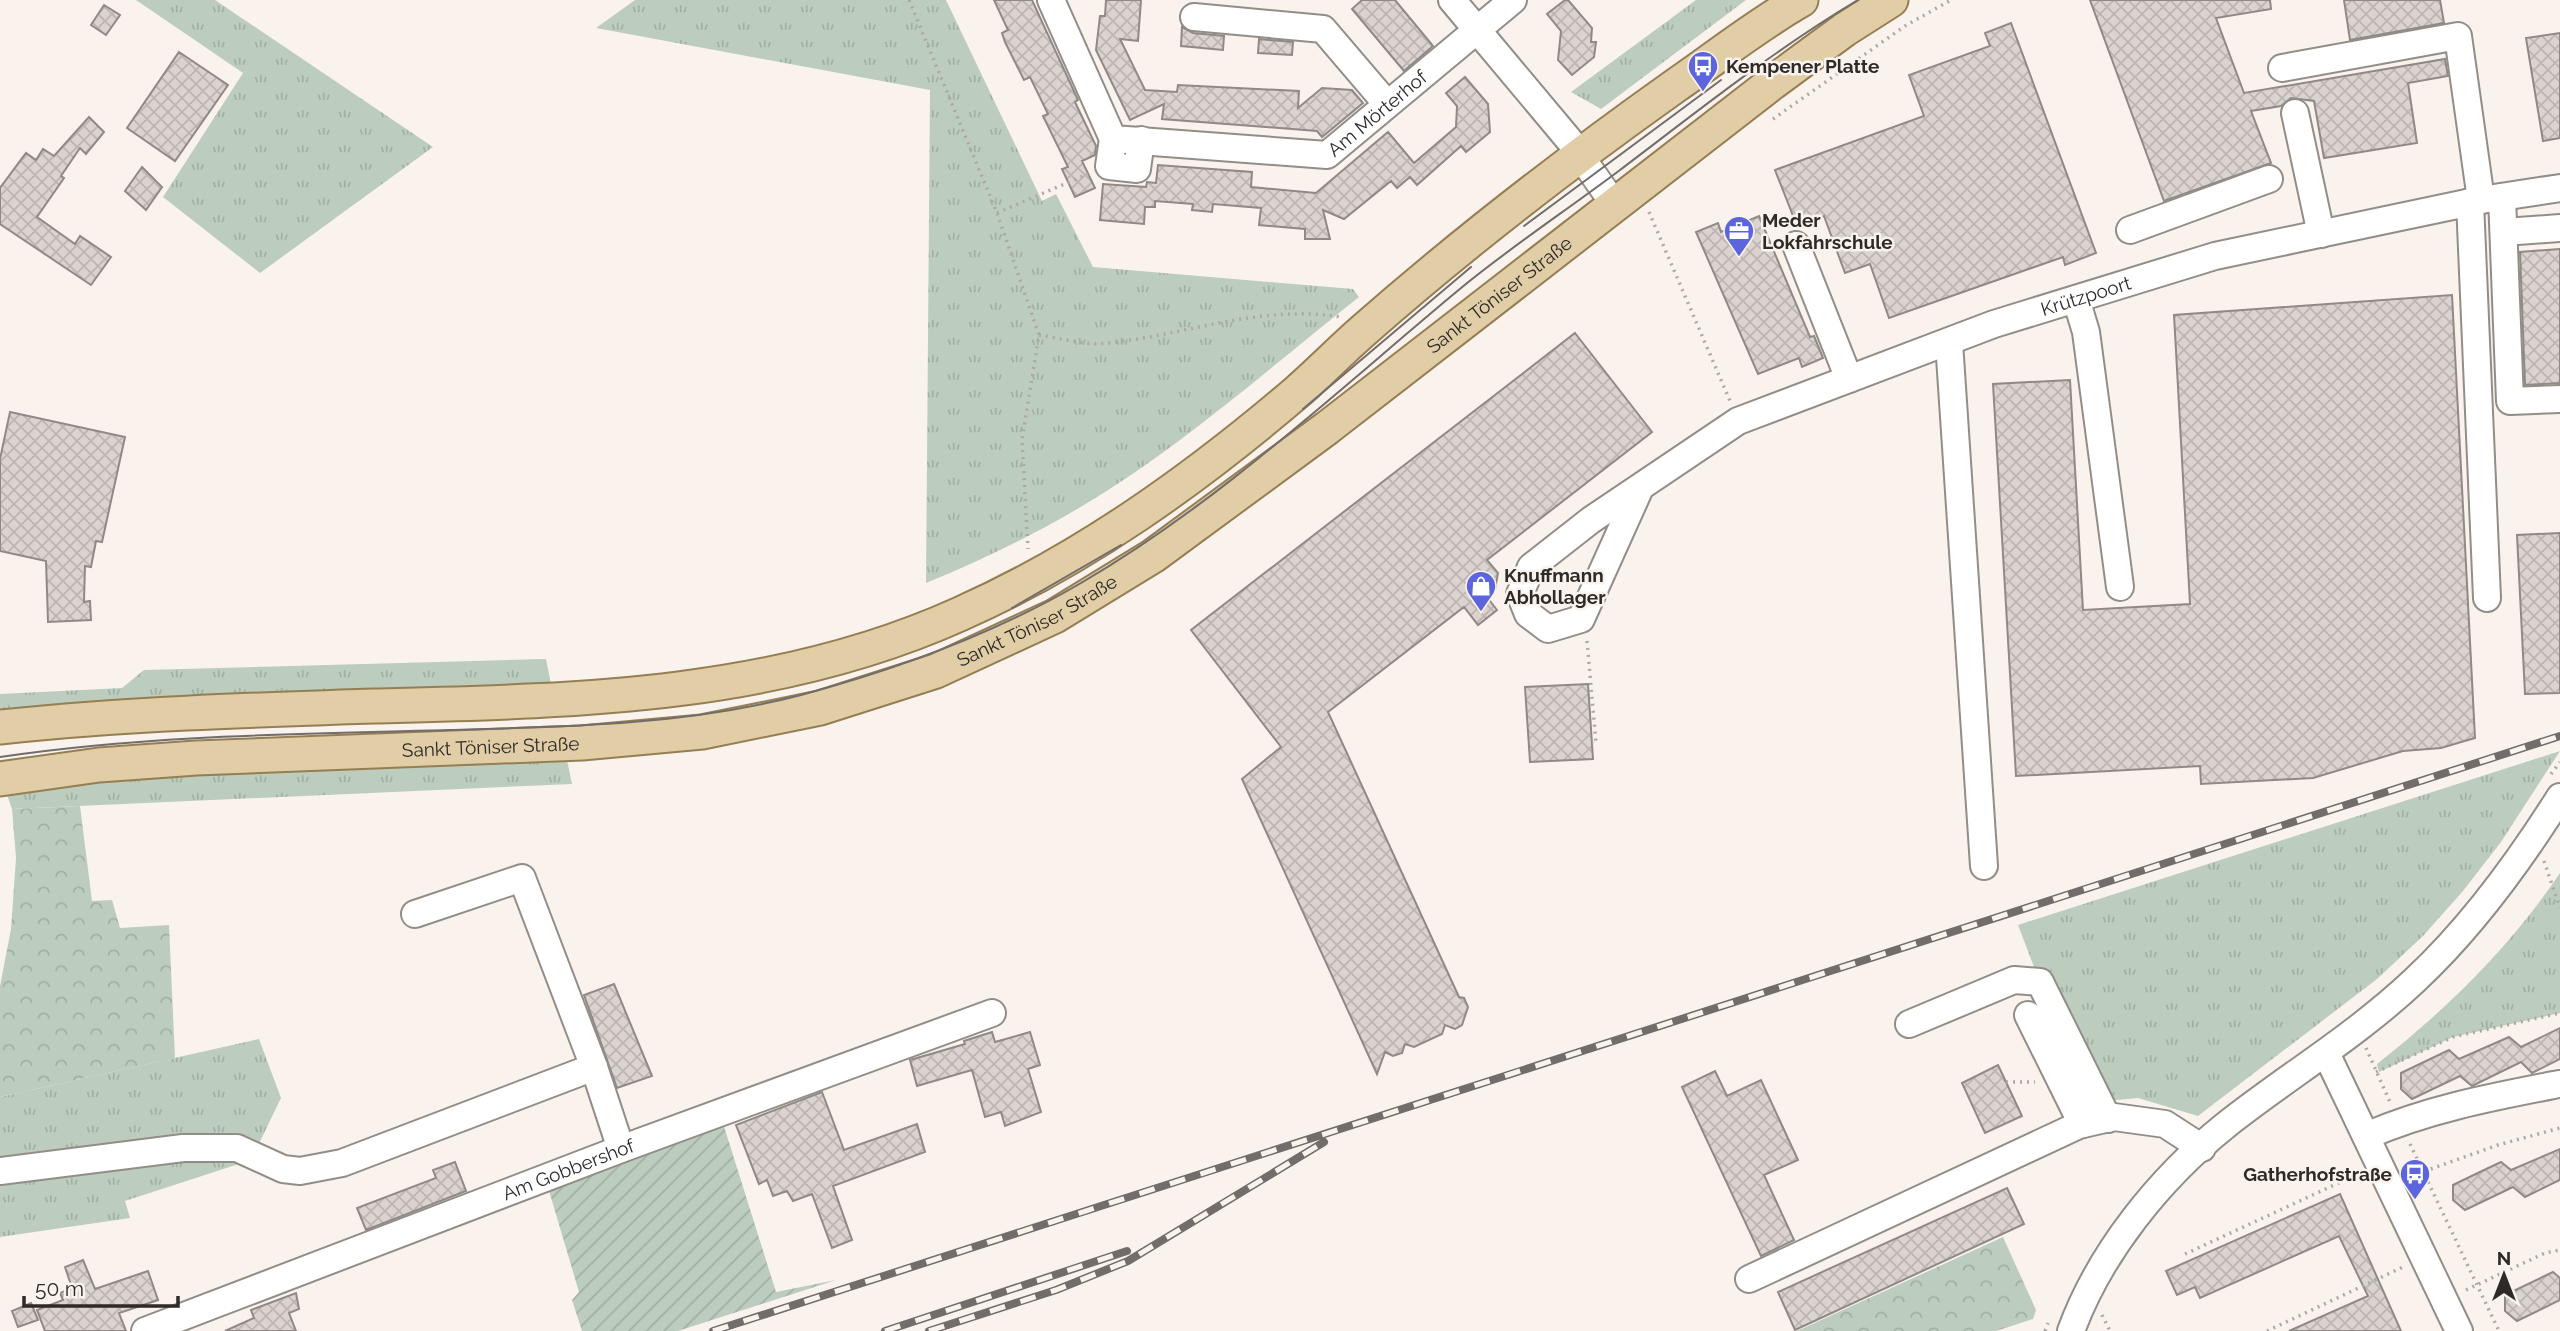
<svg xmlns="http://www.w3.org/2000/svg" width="2560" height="1331" viewBox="0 0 2560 1331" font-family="Raleway,sans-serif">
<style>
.grass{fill:url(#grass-tufts)}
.forest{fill:url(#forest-crowns)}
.garden{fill:url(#garden-furrows)}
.building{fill:url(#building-cross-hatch);stroke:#908985;stroke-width:2}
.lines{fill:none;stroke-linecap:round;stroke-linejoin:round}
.minor-casing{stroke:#938d87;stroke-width:30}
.major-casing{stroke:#957e53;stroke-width:37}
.path{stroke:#aea8a4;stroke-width:3.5;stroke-dasharray:2 5;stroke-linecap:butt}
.minor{stroke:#fff;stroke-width:26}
.major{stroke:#e1cda6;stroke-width:33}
.tram{stroke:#726d6a;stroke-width:2}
.rail-casing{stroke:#726d6a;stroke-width:8}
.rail{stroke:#faf3ed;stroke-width:5;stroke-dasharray:16;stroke-linecap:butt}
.labels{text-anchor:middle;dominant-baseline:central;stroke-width:5;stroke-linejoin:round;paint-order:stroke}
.poi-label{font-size:19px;font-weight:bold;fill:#2d2a28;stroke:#faf3ed;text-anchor:start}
.street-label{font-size:19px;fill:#2d2a28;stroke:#faf3ed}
</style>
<defs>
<pattern id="grass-tufts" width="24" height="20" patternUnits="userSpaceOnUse" patternTransform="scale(1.75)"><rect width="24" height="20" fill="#bccdbe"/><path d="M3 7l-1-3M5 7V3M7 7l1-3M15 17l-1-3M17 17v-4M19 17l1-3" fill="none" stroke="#a2b0a3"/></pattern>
<pattern id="forest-crowns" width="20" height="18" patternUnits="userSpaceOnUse" patternTransform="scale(1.75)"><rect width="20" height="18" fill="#bccdbe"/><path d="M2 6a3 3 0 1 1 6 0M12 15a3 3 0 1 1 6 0" fill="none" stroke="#a2b0a3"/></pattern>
<pattern id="garden-furrows" width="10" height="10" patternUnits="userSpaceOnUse" patternTransform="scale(1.75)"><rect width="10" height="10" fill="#bccdbe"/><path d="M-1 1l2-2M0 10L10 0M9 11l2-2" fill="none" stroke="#a2b0a3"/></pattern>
<pattern id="building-cross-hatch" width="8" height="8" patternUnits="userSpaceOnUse" patternTransform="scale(1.75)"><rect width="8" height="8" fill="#dbd3cf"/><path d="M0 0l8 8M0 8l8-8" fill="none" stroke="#bcb5b2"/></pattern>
</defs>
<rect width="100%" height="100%" fill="#faf3ed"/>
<path class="grass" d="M136,0H215L433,147L260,273L163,197L243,73Z
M635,0H946L1042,201L1056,194L1093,267L1353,289L1359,297C1268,369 1179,449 1079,508C1030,537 979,561 926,583L930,90L596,28Z
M1696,0H1746L1601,109L1571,92Z
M546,659L552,689L0,709V694L122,688L144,670Z
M2560,751L2501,842L2463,891L2423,936L2377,979L2198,1116L2138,1098L2086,1103L2018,925Z
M566,755L572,784L12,809L5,789L103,775Z
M2560,873V1013L2453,1037L2379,1072L2377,1064C2447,1009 2510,947 2560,873Z
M259,1039L281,1098L251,1160L125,1201L130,1218L0,1237V1097Z"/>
<path class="forest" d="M80,806L92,901L112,900L120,928L169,925L175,1058L0,1097V986L11,929L16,858L12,809Z
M2003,1237L2036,1310L2033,1319L1996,1331H1797Z"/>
<path class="garden" d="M722,1120L776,1292L836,1280L678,1331H582L572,1300L579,1292L547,1184Z"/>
<path class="building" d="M994,0H1032L1078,100L1075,102L1096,146L1095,155L1082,161L1095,188L1075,197L1062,169L1068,167L1043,116L1048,114L1030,77L1024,80L1005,42L1002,33L1008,30Z
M1106,0H1141L1138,41L1120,39L1145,90L1177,92L1178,85L1299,91L1298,108L1322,88L1352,90L1363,103L1322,137L1317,131L1162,119L1164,104L1130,120L1096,50L1100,16H1105Z
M1362,0H1395L1433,46L1404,71L1352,9Z
M1565,0H1568L1592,28L1591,42H1596L1594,57L1572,75L1558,60L1561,31L1547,14Z
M2090,0H2270L2271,9L2216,18L2244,93L2445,59L2448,76L2408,83L2417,143L2324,158L2314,101L2291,98L2281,106L2251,111L2271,163L2164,201Z
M2344,0H2440L2444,23L2350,40Z
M104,5L120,15L106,35L91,25Z
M2011,23L2096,253L2065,265L2063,257L1889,318L1870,264L1845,273L1824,216L1797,226L1775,170L1924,116L1909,75L1990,46L1985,33Z
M1182,27L1193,33L1224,36L1223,50L1181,46Z
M2560,33V138L2543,141L2526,38Z
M1259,39L1293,42L1292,55L1258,53Z
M179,52L228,85L175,161L127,128Z
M1465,77L1488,104L1490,132L1466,152L1461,146L1417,185L1410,177L1397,188L1391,181L1344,219L1323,210L1330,239H1305V229L1259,225L1261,208L1213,204L1212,212L1192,210L1193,204L1155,201V207H1145L1144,224L1100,220L1103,184L1146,187L1147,182L1156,183L1158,165L1252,172L1251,187L1316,193L1388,132L1414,163L1456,127L1457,106L1446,93Z
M89,117L104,132L86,154L80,148L61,176L64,178L37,217L75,244L80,236L111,257L91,285L0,224V188L26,153L36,160L43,149L54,156Z
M142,167L162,187L146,210L125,191Z
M1759,216L1810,337L1814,336L1823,358L1802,367L1799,358L1758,374L1696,232L1718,223L1721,232Z
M2560,249V383L2525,385L2520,252Z
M2452,295L2475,738L2441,748L2403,751L2313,778L2201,784L2200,766L2016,776L1993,384L2070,380L2083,610L2190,604L2174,315Z
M1575,333L1652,432L1487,560L1498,573L1495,590L1487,597L1497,610L1478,625L1464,607L1328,712L1459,997L1464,998L1468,1007L1462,1025L1455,1029L1445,1025L1442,1034L1414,1047L1405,1044L1402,1053L1393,1056L1385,1052L1377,1074L1242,779L1281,747L1191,630Z
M10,412L125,437L102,542L96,541L91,567L85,566L84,602L90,601L91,620L48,622L46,561L0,551V459Z
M2560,533V693L2525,694L2517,535Z
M1588,684L1593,759L1530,762L1525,687Z
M614,984L652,1076L617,1088L584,995Z
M2560,1028V1059L2532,1073L2521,1062L2472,1086L2460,1076L2412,1099L2401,1089V1073L2449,1050L2459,1059L2509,1037L2521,1047Z
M992,1032L995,1042L1030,1032L1040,1065L1028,1069L1041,1112L1005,1126L1001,1112L985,1117L972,1070L917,1086L910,1060L965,1044L964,1041Z
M1998,1065L2022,1116L1985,1133L1962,1083Z
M1715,1071L1727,1096L1761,1080L1798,1160L1764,1175L1794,1240L1761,1256L1682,1087Z
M822,1092L844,1150L917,1124L925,1152L833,1186L852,1240L832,1248L812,1194L793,1201L787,1191L773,1196L767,1180L759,1184L736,1125Z
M2560,1149V1180L2525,1197L2513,1187L2465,1210L2453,1200V1185L2482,1171L2501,1162L2511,1170Z
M455,1162L466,1191L366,1230L357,1208L436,1178L433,1170Z
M2007,1188L2024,1224L1795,1330L1778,1292Z
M2340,1194L2401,1331H2289L2368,1296L2339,1236L2200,1298L2195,1287L2177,1295L2166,1271Z
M83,1260L95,1289L148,1271L158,1300L119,1313L126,1331H45L37,1310L63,1300L60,1293L72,1288L65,1267Z
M2553,1272L2560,1278V1300L2517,1321L2505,1311V1295Z
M296,1293L299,1309L289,1313L296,1331H225L254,1318L251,1310Z
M31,1303L38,1320L18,1327L12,1311Z"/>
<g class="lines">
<g class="minor-casing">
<g id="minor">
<path id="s1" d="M1051,0L1113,139L1327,155L1513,0"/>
<path d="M1452,0L1570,141L1614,204"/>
<path d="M1194,17L1323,29L1387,104"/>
<path d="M2282,68L2458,36L2481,200"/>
<path d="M2295,113L2321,234"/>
<path d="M1113,139L1109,166L1137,169L1141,140"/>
<path d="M2502,197L2510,401L2560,399"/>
<path d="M2470,202L2487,598"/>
<path d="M2130,230L2269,179"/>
<path d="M2504,232L2560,228"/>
<path d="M1796,245L1849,379"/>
<path d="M2076,299L2086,332L2120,587"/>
<path d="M1949,342L1984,866"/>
<path id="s2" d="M1640,488L1581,619L1548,629L1528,614L1520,594L1531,567L1591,520L1738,421L1994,324L2215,256L2481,200L2560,188"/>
<path d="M415,914L522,878L594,1067L621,1149"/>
<path d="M2028,1015L2082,1124"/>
<path d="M1909,1024L2014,980L2040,982L2108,1119"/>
<path d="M2326,1053L2459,1331"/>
<path d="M2366,1136C2428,1109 2492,1097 2559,1084"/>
<path d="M0,1171L183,1148H237L283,1169L300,1171L342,1163L594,1067"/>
<path d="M1749,1279L2079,1125L2114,1117L2165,1124L2202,1148"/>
<path id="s3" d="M145,1331L621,1149L992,1013"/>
<path d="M2071,1331C2100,1252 2160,1178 2226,1125C2288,1076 2357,1035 2415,980C2471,928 2519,862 2560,797"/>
</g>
</g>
<g class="major-casing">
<g id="major">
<path d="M0,727C124,714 249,710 374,706C574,701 774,698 960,614C1084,559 1195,479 1297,392C1320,372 1341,350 1364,330C1463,243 1568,162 1675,86C1717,57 1757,25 1801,0"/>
<path id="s4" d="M0,779L99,765L196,758L582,743L702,732L820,708L936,671L1055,616L1153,556L1327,428L1772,83L1844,30L1891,0"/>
</g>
</g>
<path class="path" d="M909,0L997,213L1039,335L1022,440L1028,549
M1773,119L1905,26L1951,0
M1649,212L1730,401
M997,213L1088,174
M1039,335C1060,338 1086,346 1108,343C1186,335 1261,304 1341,317
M1587,641L1596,743H1592
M2551,774L2560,762
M2544,861L2560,908
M2366,1048L2390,1102
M2376,1072L2453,1037L2560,1013
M2006,1082H2035
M2410,1144L2499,1331
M2411,1176L2498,1145L2560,1128
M2185,1254L2358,1174
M2466,1290L2545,1253L2560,1250
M2102,1315L2110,1331
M2045,1331L2048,1323
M2267,1331L2403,1267"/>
<use href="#minor" class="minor"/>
<use href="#major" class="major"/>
<path class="tram" d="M1524,226L1721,80
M1303,409L1471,267
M1012,608L1121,545
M0,757C148,735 299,734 448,730C566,727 686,725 801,695C898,669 994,634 1081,583C1220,502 1338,390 1461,288C1512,246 1567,210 1620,170C1698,111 1774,50 1858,0"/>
<g class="rail-casing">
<path id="rail" d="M713,1331L2560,736
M885,1331L1127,1251
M929,1331L1056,1290L1128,1261L1324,1142"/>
</g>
<use href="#rail" class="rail"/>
</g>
<defs>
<g id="bus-pin" transform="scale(1.575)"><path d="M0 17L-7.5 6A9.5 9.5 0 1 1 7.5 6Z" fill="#5d65dd" stroke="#faf3ed"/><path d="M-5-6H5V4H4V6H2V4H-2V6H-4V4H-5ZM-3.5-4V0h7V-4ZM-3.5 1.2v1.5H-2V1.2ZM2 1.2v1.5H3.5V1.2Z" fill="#fff"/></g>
<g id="office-pin" transform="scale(1.575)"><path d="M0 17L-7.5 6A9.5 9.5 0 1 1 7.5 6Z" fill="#5d65dd" stroke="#faf3ed"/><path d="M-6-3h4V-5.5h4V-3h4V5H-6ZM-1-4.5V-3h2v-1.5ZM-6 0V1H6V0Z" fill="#fff"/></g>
<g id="shop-pin" transform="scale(1.575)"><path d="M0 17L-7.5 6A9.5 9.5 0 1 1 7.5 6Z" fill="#5d65dd" stroke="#faf3ed"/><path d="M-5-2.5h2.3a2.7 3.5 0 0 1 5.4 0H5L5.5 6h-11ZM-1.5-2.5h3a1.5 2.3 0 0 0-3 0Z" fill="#fff"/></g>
</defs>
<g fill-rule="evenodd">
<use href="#bus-pin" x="1703" y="66"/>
<use href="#office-pin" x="1739" y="231"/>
<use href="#shop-pin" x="1481" y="586"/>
<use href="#bus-pin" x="2415" y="1174"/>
</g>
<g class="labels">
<g class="poi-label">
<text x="1726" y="66">Kempener Platte</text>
<text x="1762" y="220">Meder<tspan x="1762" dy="22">Lokfahrschule</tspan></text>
<text x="1504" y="575">Knuffmann<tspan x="1504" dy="22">Abhollager</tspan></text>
<text x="2392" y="1174" text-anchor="end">Gatherhofstraße</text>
</g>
<g class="street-label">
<text stroke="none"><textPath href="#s1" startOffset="432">Am Mörterhof</textPath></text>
<text stroke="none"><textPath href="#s4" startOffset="1626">Sankt Töniser Straße</textPath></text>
<text stroke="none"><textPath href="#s2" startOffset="877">Krützpoort</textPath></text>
<text stroke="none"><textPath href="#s4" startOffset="1059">Sankt Töniser Straße</textPath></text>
<text stroke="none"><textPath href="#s4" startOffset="492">Sankt Töniser Straße</textPath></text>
<text stroke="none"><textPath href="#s3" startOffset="453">Am Gobbershof</textPath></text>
</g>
</g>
<g transform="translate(2504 1275)" stroke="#faf3ed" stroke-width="5" paint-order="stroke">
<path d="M0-5L12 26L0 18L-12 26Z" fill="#2d2a28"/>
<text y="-10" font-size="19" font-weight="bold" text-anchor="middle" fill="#2d2a28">N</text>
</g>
<path d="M24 1296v10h154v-10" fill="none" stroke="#2d2a28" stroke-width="3.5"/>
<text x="35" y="1296" font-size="21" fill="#2d2a28" stroke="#faf3ed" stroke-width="5" paint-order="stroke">50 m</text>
</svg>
